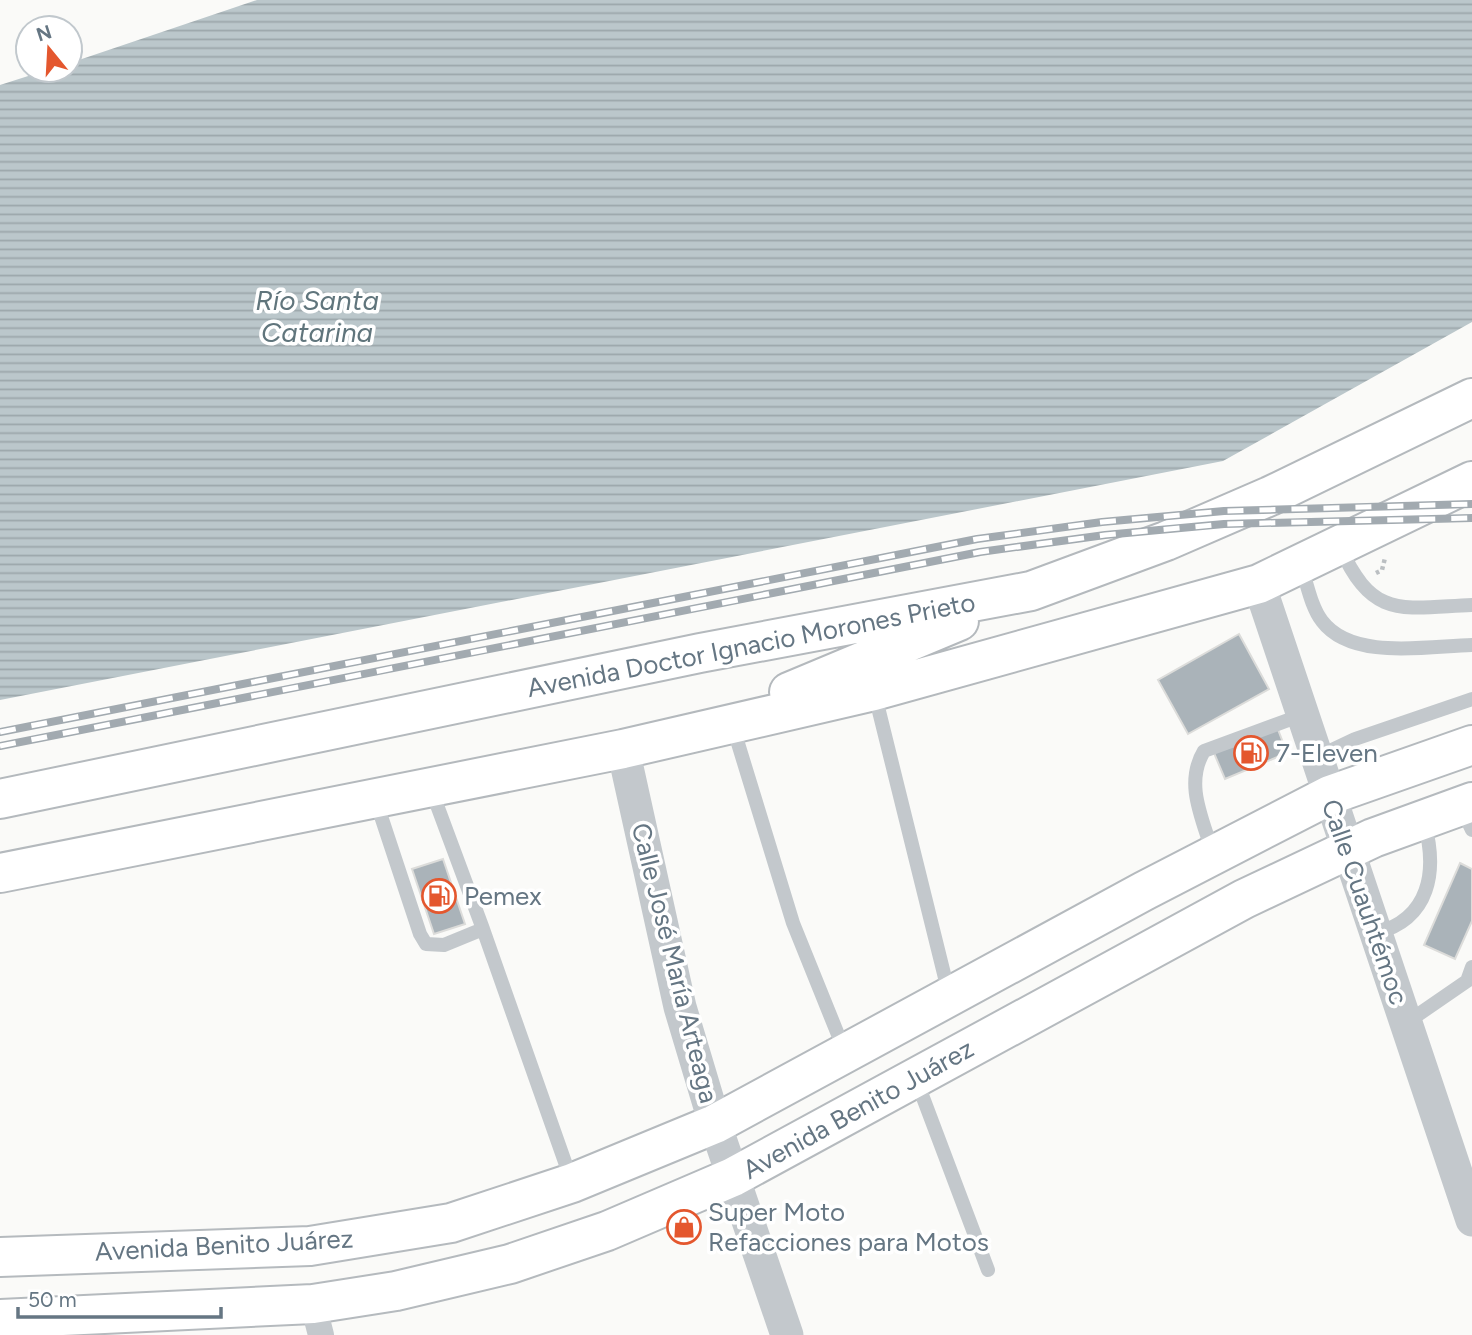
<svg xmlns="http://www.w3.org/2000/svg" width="1472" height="1335" viewBox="0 0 1472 1335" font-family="Figtree,sans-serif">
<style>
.water{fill:url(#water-rules)}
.building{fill:#aab3b9;stroke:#dcdcda;stroke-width:2}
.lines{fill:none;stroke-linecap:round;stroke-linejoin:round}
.primary-casing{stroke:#b5babe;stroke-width:42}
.trunk-casing{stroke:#b4b9bd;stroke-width:42}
.path{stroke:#bbbfc2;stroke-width:4.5;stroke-dasharray:3.5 3.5;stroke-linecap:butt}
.service{stroke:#c3c8cc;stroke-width:14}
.minor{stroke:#c3c8cc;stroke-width:26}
.tertiary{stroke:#c3c8cc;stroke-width:33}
.primary{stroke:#fff;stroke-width:38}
.trunk{stroke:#fff;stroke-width:38}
.rail-casing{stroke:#a2aab0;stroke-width:8}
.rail{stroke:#fff;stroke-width:5;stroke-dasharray:16;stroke-linecap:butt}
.labels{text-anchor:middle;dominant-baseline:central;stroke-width:7;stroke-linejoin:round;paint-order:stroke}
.street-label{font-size:26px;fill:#657683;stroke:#fff}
.poi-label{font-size:26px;fill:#657683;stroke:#fff;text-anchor:start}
.water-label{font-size:28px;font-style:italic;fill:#60757c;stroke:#fff}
</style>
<defs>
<pattern id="water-rules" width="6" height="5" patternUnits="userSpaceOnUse" patternTransform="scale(1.75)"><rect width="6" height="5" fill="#bbc7cb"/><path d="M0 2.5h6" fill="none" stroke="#9ca6aa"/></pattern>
</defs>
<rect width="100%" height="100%" fill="#fafaf8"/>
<path class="water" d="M257,0H1472V322L1223,461L0,700V85L47,70H70V63Z"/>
<path class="building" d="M1239,634L1269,689L1188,734L1158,680Z
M1277,727L1287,753L1225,779L1214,753Z
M443,859L465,924L434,934L412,869Z
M1460,863L1472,869V921L1455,959L1424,945Z"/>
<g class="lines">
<g class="primary-casing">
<path id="primary" d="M0,1257L310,1246L451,1223L572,1183L715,1124L1144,891L1330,795L1472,745
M0,1319L313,1304L396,1291L510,1264L607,1231L733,1177L1244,899L1373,838L1472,802"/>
</g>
<g class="trunk-casing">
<path id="trunk" d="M789,692L959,621
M0,799L700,653L1031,591L1166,541L1270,496L1472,398
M0,873L623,749L874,691L1259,584L1472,481"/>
</g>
<path class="path" d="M1376,573L1382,570L1385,558"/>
<path class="service" d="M1340,547C1373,620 1401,608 1472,605
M1301,566C1307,583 1311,607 1322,621C1352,661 1428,646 1472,645
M874,691L949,994
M733,727L793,923L845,1052
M1317,757L1355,739L1472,699
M375,798L420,934L426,944L444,945L483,929L431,789
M1461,807L1472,830
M1213,854C1203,819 1184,784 1204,751L1302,715
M483,929L572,1182
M1376,933C1430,919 1438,871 1424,822
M1406,1023L1467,981L1472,967
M916,1079L988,1270"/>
<path class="minor" d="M313,1304L321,1335"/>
<path class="tertiary" d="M1259,584L1472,1220
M623,749L680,1007L715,1124L787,1335"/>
<use href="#primary" class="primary"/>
<use href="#trunk" class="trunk"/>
<g class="rail-casing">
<path id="rail" d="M0,732L977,539L1102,522L1224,511L1472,504
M0,746L980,552L1105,535L1224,524L1472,518"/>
</g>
<use href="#rail" class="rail"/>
</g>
<defs>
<g id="fuel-ring" transform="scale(1.75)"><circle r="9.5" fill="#fff" stroke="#e4572e" stroke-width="1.5"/><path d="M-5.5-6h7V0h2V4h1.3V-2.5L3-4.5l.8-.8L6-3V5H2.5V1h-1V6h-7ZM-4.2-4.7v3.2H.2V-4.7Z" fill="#e4572e"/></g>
<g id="shop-ring" transform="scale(1.75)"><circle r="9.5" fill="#fff" stroke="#e4572e" stroke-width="1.5"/><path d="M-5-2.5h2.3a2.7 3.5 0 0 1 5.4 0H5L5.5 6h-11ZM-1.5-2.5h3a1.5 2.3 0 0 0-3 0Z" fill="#e4572e"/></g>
</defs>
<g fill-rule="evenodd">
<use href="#fuel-ring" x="1251" y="753"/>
<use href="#fuel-ring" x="439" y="896"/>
<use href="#shop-ring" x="684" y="1227"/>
</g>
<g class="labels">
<g class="street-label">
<text transform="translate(751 645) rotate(-11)">Avenida Doctor Ignacio Morones Prieto</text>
<text transform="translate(1365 902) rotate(71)">Calle Cuauhtémoc</text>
<text transform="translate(675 963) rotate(76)">Calle José María Arteaga</text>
<text transform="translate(858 1109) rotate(-29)">Avenida Benito Juárez</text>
<text transform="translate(224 1245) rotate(-3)">Avenida Benito Juárez</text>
</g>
<g class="poi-label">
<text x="1276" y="753">7-Eleven</text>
<text x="464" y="896">Pemex</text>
<text x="708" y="1212">Super Moto<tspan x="708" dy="30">Refacciones para Motos</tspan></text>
</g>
<g class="water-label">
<text x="317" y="300">Río Santa<tspan x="317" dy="32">Catarina</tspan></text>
</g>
</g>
<g transform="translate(49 49) rotate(342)"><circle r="33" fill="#ffffff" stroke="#c1c8cd" stroke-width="2"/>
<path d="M0-5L12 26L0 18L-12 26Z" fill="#e4572e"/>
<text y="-10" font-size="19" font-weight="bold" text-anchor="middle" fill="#657683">N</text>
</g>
<path d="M18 1307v10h203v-10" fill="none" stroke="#657683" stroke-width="3.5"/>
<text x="28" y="1307" font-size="21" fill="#657683" stroke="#ffffff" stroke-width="5" paint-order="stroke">50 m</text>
</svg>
